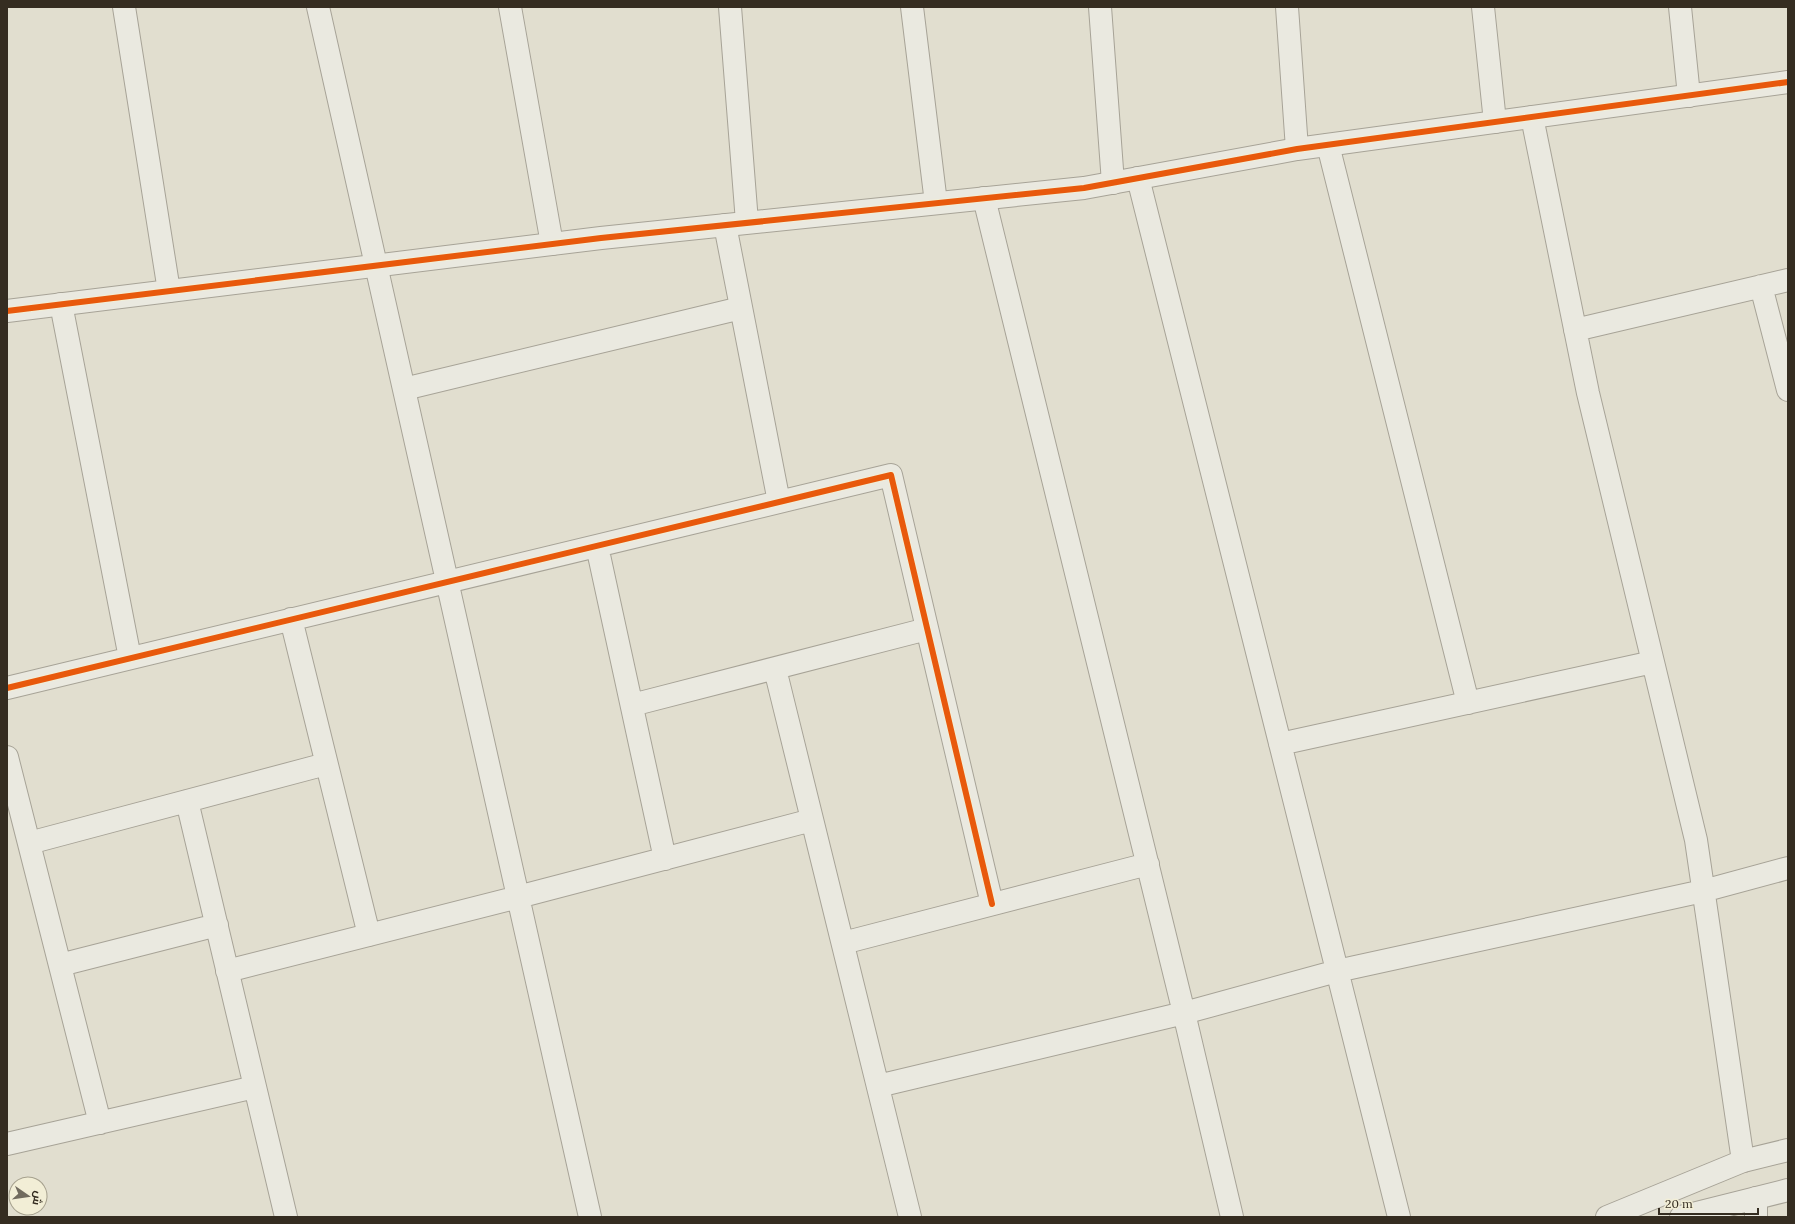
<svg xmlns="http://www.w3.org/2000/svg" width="1795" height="1224" viewBox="0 0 1795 1224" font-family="Lora,Cairo,serif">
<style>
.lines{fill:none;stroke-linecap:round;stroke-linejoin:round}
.minor-casing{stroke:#a7a397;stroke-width:24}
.tertiary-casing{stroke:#a7a397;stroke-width:24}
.minor{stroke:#eae9e0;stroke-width:22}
.tertiary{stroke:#eae9e0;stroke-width:22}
.cycleway-casing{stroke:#f2eed6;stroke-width:8}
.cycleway{stroke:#e8590c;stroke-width:6}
</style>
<rect width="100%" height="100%" fill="#e1decf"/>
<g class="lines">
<g class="minor-casing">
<path id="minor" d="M124,7L169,291
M318,7L590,1217
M510,7L552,244
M730,7L747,222
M912,7L936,203
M1100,7L1113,183
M1483,7L1495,122
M1680,7L1689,96
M1532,117L1588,393L1696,840L1743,1161
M1328,145L1468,703
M1138,178L1399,1217
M984,198L1184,1013L1232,1217
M725,225L779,502
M1761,286L1788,390
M61,304L130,658
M1575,330L1788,280
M404,389L741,308
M597,546L665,859
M291,619L369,935
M775,669L910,1217
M7,688L891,475L992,904
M632,705L927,629
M1280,744L1653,662
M7,757L100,1123
M187,801L286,1217
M29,843L326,764
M843,943L1148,864
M60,965L217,925
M227,971L518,897L812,820
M878,1086L1184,1013L1337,971L1703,891L1788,868
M7,1144L255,1087
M1756,1198V1217"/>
</g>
<g class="tertiary-casing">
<path id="tertiary" d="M1287,7L1297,149
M7,311L601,238L1084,188L1297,149L1788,82
M1607,1217L1743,1161L1788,1150
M1681,1217L1788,1190"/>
</g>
<use href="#minor" class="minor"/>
<use href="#tertiary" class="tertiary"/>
<g class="cycleway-casing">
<path id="cycleway" d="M7,311L601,238L1084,188L1297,149L1788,82
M7,688L891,475L992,904"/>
</g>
<use href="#cycleway" class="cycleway"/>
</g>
<rect width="1795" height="1224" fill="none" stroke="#352d21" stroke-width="16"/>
<g transform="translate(28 1196) rotate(103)"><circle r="19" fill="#f2eed6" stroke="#a6a18e"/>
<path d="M0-3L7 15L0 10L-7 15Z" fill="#716b5e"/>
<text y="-6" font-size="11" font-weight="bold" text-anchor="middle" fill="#352d21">ش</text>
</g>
<path d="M1659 1208v6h99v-6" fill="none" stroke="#352d21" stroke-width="2"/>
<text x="1665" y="1208" font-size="12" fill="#352d21" stroke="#f2eed6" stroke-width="3" paint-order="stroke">20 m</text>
</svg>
